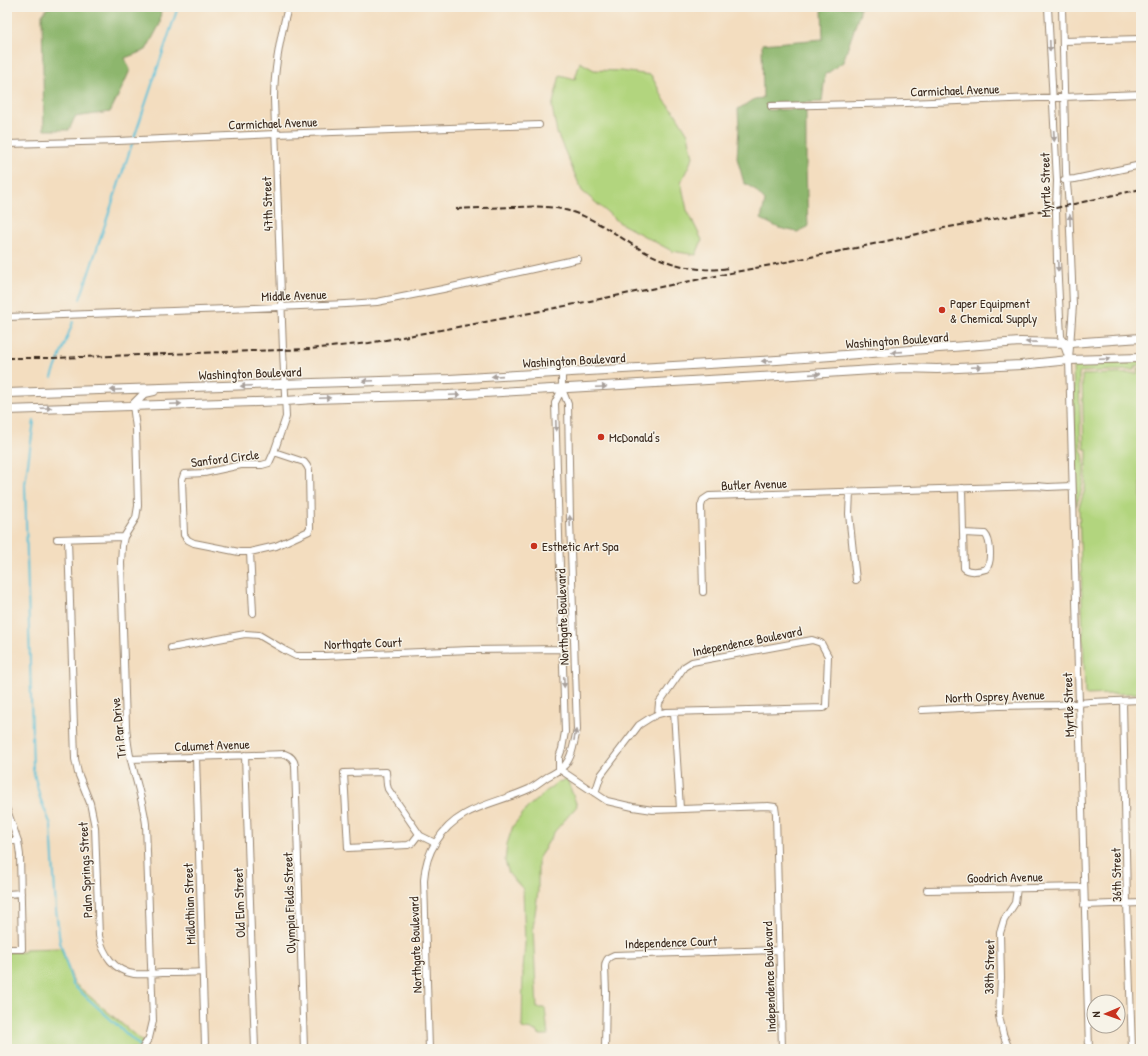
<svg xmlns="http://www.w3.org/2000/svg" width="1148" height="1056" viewBox="0 0 1148 1056" font-family="'Patrick Hand',sans-serif">
<style>
.green{fill:#b2d57e;stroke:#76804e}
.forest{fill:#8db66d;stroke:#647046}
.lines{fill:none;stroke-linecap:round;stroke-linejoin:round}
.stream{stroke:#5bc1d9;stroke-width:2}
.minor-casing{stroke:#97846e;stroke-width:8}
.major-casing{stroke:#97846e;stroke-width:10}
.minor{stroke:#fff;stroke-width:6}
.major{stroke:#fff;stroke-width:8}
.rail{stroke:#3b2a1e;stroke-width:2;stroke-dasharray:6 3;stroke-linecap:butt}
.oneway{fill:#a79f9a}
.poi-dot{fill:#c8321e;stroke:#f7f3e8;stroke-width:1.5}
.labels{text-anchor:middle;dominant-baseline:central;stroke-width:3;stroke-linejoin:round;paint-order:stroke}
.street-label{font-size:13px;fill:#3b2a1e;stroke:#f7f3e8}
.poi-label{font-size:13px;fill:#3b2a1e;stroke:#f7f3e8;text-anchor:start}
</style>
<rect width="100%" height="100%" fill="#f7f3e8"/>
<filter id="ink" filterUnits="userSpaceOnUse"><feTurbulence type="fractalNoise" baseFrequency=".025" numOctaves="2"/><feDisplacementMap in="SourceGraphic" scale="8" xChannelSelector="R" yChannelSelector="G"/><feConvolveMatrix kernelMatrix="1 2 1 2 8 2 1 2 1" color-interpolation-filters="sRGB"/></filter>
<filter id="wash" filterUnits="userSpaceOnUse"><feTurbulence type="fractalNoise" baseFrequency=".012" numOctaves="4" result="noise"/><feDisplacementMap in="SourceGraphic" scale="16" xChannelSelector="R" yChannelSelector="G"/><feGaussianBlur stdDeviation="0.9" result="paint"/><feColorMatrix in="noise" values="0 0 0 0 0 0 0 0 0 0 0 0 0 0 0 0 0 1.4 0 .05"/><feComposite in="paint" operator="in"/></filter>
<g filter="url(#wash)">
<rect width="100%" height="100%" fill="#f3ddbf"/>
<path class="green" d="M580,62L594,70L621,71L651,75L665,101L675,113L688,134L693,157L681,182L687,210L702,240L696,255L672,251L620,223L582,191L557,133L552,107L560,75L575,79Z
M1141,361V365L1136,366L1135,370L1081,372L1079,374L1081,450C1086,455 1084,479 1082,487C1081,494 1078,500 1076,506L1073,363Z
M1138,368H1141V693L1085,695L1079,507L1085,489L1087,457V449H1084L1082,375L1138,373Z
M567,779L577,806L555,831L538,859V892L533,928L537,1008H545L548,1035H540L536,1031L522,1028L523,970L525,944L523,889L509,874L505,861L507,844L513,826L529,806L556,783Z
M61,948L74,983L143,1042L138,1049H7V952H25V949Z"/>
<path class="forest" d="M48,7H161L160,24L146,50L125,58L130,70L123,86L110,112L75,117L69,130H44L42,15Z
M822,7H860V12L843,62L825,75L822,102L767,104L768,110L806,109V167L808,227L797,232L779,228L761,219L765,201L754,189L744,183L737,158L739,128L738,109L755,99L763,98L762,44L823,39Z"/>
<g class="lines">
<path class="stream" d="M80,299L178,7
M52,377L73,322
M34,421L25,484L33,769L40,798L51,825L56,910L60,942L73,985L141,1047"/>
</g>
</g>
<g filter="url(#ink)">
<g class="lines">
<g class="minor-casing">
<path id="minor" d="M1048,7L1057,181L1056,208L1057,261L1061,336L1068,357
M1062,7L1066,173L1069,205L1073,305L1069,360L1089,1049
M1063,41L1141,39
M771,106L906,103L1141,94
M7,144L118,141L275,134L539,125
M1064,180L1075,179L1141,165
M7,317L255,308L346,304L377,302L443,289L578,259
M133,405L136,428L138,506L136,518L124,537L122,546L121,563L126,726C127,737 128,749 131,760C136,781 143,802 146,824L153,1021L149,1038L142,1049
M274,452L304,462L307,466L309,470L310,528L309,531L276,546L250,552H239L194,543L188,540L184,535L182,480L184,474L204,473L241,465H262L269,463L274,452L286,417L283,350L274,99C274,67 280,38 288,7
M962,488L963,533
M850,492L849,514L856,580
M963,533L985,534C991,540 992,563 986,569C980,571 969,573 964,568Z
M57,539L124,537
M68,539L75,759L78,773L90,803L95,827L99,936C103,954 114,971 134,974C143,975 153,974 162,973C176,973 189,973 202,972
M250,552L253,613
M703,592L701,506L703,500L709,496L1036,486L1048,487L1072,486
M171,648L245,634L259,635L286,651L296,656H324L470,650L563,649
M1123,701L1127,903L1132,1049
M922,710L999,706L1058,705L1090,702L1141,700
M674,712L680,809
M245,755L255,1049
M196,757L205,1045L207,1049
M131,759L285,754C291,756 294,759 295,765L304,1049
M559,769L607,801L633,807L653,810L768,806L775,807L776,814L782,1049
M559,769V757L562,749L565,732L555,403L562,389
M386,772L387,785L388,789L419,834L412,843L408,845L348,848L344,773Z
M595,793L601,775L639,725L650,718L658,714L666,712L824,708L826,706L828,656L821,643L812,640L692,662L684,667L659,703L658,714
M7,810L18,841L20,855L22,949H7
M419,834L421,836L435,843
M7,841H18
M927,890L1084,887
M7,894L21,893
M1084,905L1141,903
M429,1049L424,880C425,865 428,854 436,842C458,806 494,805 529,789C535,786 541,781 547,777C553,774 560,770 565,765C573,756 574,741 577,730L570,520L568,404L562,389V372
M605,1049L606,992L605,967C605,960 608,957 614,955L780,950
M1009,1049L1003,1034L999,1016L1001,978L1000,933L1004,920L1015,903L1017,888"/>
</g>
<g class="major-casing">
<path id="major" d="M7,393L313,383L449,379L777,360L1020,342L1070,343L1141,338
M133,405L145,393L154,391
M7,410L286,401L314,399L448,395L778,376L904,368L937,369L1021,365L1069,360L1141,358"/>
</g>
<use href="#minor" class="minor"/>
<use href="#major" class="major"/>
<path class="rail" d="M456,209C474,208 492,208 510,207C529,207 547,205 565,210C595,217 615,235 640,249C666,264 698,273 728,268
M7,358H53L310,349L369,343L485,322L856,248L944,228L1056,208L1141,189"/>
</g>
<defs><path id="oneway-solid" d="M-6-.8H1V-3.2L6.5 0L1 3.2V.8H-6Z"/></defs>
<g class="oneway">
<use href="#oneway-solid" transform="translate(1050 46) rotate(88)"/>
<use href="#oneway-solid" transform="translate(1054 136) rotate(87)"/>
<use href="#oneway-solid" transform="translate(1070 220) rotate(-92)"/>
<use href="#oneway-solid" transform="translate(1058 266) rotate(87)"/>
<use href="#oneway-solid" transform="translate(1031 342) rotate(-179)"/>
<use href="#oneway-solid" transform="translate(897 352) rotate(176)"/>
<use href="#oneway-solid" transform="translate(1105 359) rotate(-2)"/>
<use href="#oneway-solid" transform="translate(767 361) rotate(177)"/>
<use href="#oneway-solid" transform="translate(976 367) rotate(-3)"/>
<use href="#oneway-solid" transform="translate(815 374) rotate(-4)"/>
<use href="#oneway-solid" transform="translate(497 376) rotate(176)"/>
<use href="#oneway-solid" transform="translate(368 381) rotate(178)"/>
<use href="#oneway-solid" transform="translate(246 386) rotate(178)"/>
<use href="#oneway-solid" transform="translate(601 387) rotate(-3)"/>
<use href="#oneway-solid" transform="translate(116 390) rotate(178)"/>
<use href="#oneway-solid" transform="translate(455 395) rotate(-3)"/>
<use href="#oneway-solid" transform="translate(325 398) rotate(-2)"/>
<use href="#oneway-solid" transform="translate(176 404) rotate(-2)"/>
<use href="#oneway-solid" transform="translate(46 408) rotate(-2)"/>
<use href="#oneway-solid" transform="translate(556 426) rotate(88)"/>
<use href="#oneway-solid" transform="translate(570 521) rotate(-93)"/>
<use href="#oneway-solid" transform="translate(564 682) rotate(88)"/>
<use href="#oneway-solid" transform="translate(575 735) rotate(-79)"/>
</g>
</g>
<g class="poi-dot">
<circle cx="942" cy="310" r="4"/>
<circle cx="601" cy="437" r="4"/>
<circle cx="534" cy="546" r="4"/>
</g>
<g class="labels">
<g class="street-label">
<text transform="translate(955 90) rotate(-2)">Carmichael Avenue</text>
<text transform="translate(273 123) rotate(-2)">Carmichael Avenue</text>
<text transform="translate(1045 185) rotate(-91)">Myrtle Street</text>
<text transform="translate(267 204) rotate(-92)">47th Street</text>
<text transform="translate(294 295) rotate(-2)">Middle Avenue</text>
<text transform="translate(897 340) rotate(-4)">Washington Boulevard</text>
<text transform="translate(574 360) rotate(-3)">Washington Boulevard</text>
<text transform="translate(250 373) rotate(-2)">Washington Boulevard</text>
<text transform="translate(225 458) rotate(-7)">Sanford Circle</text>
<text transform="translate(754 484) rotate(-2)">Butler Avenue</text>
<text transform="translate(562 617) rotate(-92)">Northgate Boulevard</text>
<text transform="translate(747 641) rotate(-11)">Independence Boulevard</text>
<text transform="translate(363 643) rotate(-2)">Northgate Court</text>
<text transform="translate(995 696) rotate(-2)">North Osprey Avenue</text>
<text transform="translate(1068 705) rotate(-92)">Myrtle Street</text>
<text transform="translate(118 728) rotate(-96)">Tri Par Drive</text>
<text transform="translate(212 745) rotate(-2)">Calumet Avenue</text>
<text transform="translate(85 870) rotate(-93)">Palm Springs Street</text>
<text transform="translate(1116 875) rotate(-91)">36th Street</text>
<text transform="translate(1005 877) rotate(-1)">Goodrich Avenue</text>
<text transform="translate(239 903) rotate(-92)">Old Elm Street</text>
<text transform="translate(289 903) rotate(-92)">Olympia Fields Street</text>
<text transform="translate(189 904) rotate(-92)">Midlothian Street</text>
<text transform="translate(671 942) rotate(-2)">Independence Court</text>
<text transform="translate(415 945) rotate(-92)">Northgate Boulevard</text>
<text transform="translate(989 967) rotate(-89)">38th Street</text>
<text transform="translate(769 977) rotate(-92)">Independence Boulevard</text>
</g>
<g class="poi-label">
<text x="950" y="303">Paper Equipment<tspan x="950" dy="15">&amp; Chemical Supply</tspan></text>
<text x="609" y="437">McDonald's</text>
<text x="542" y="546">Esthetic Art Spa</text>
</g>
</g>
<rect width="1148" height="1056" fill="none" stroke="#f7f3e8" stroke-width="24"/>
<g transform="translate(1106 1014) rotate(268)"><circle r="19" fill="#f7f3e8" stroke="#aca397"/>
<path d="M0-3L7 15L0 10L-7 15Z" fill="#c8321e"/>
<text y="-6" font-size="11" font-weight="bold" text-anchor="middle" fill="#3b2a1e">N</text>
</g>
</svg>
